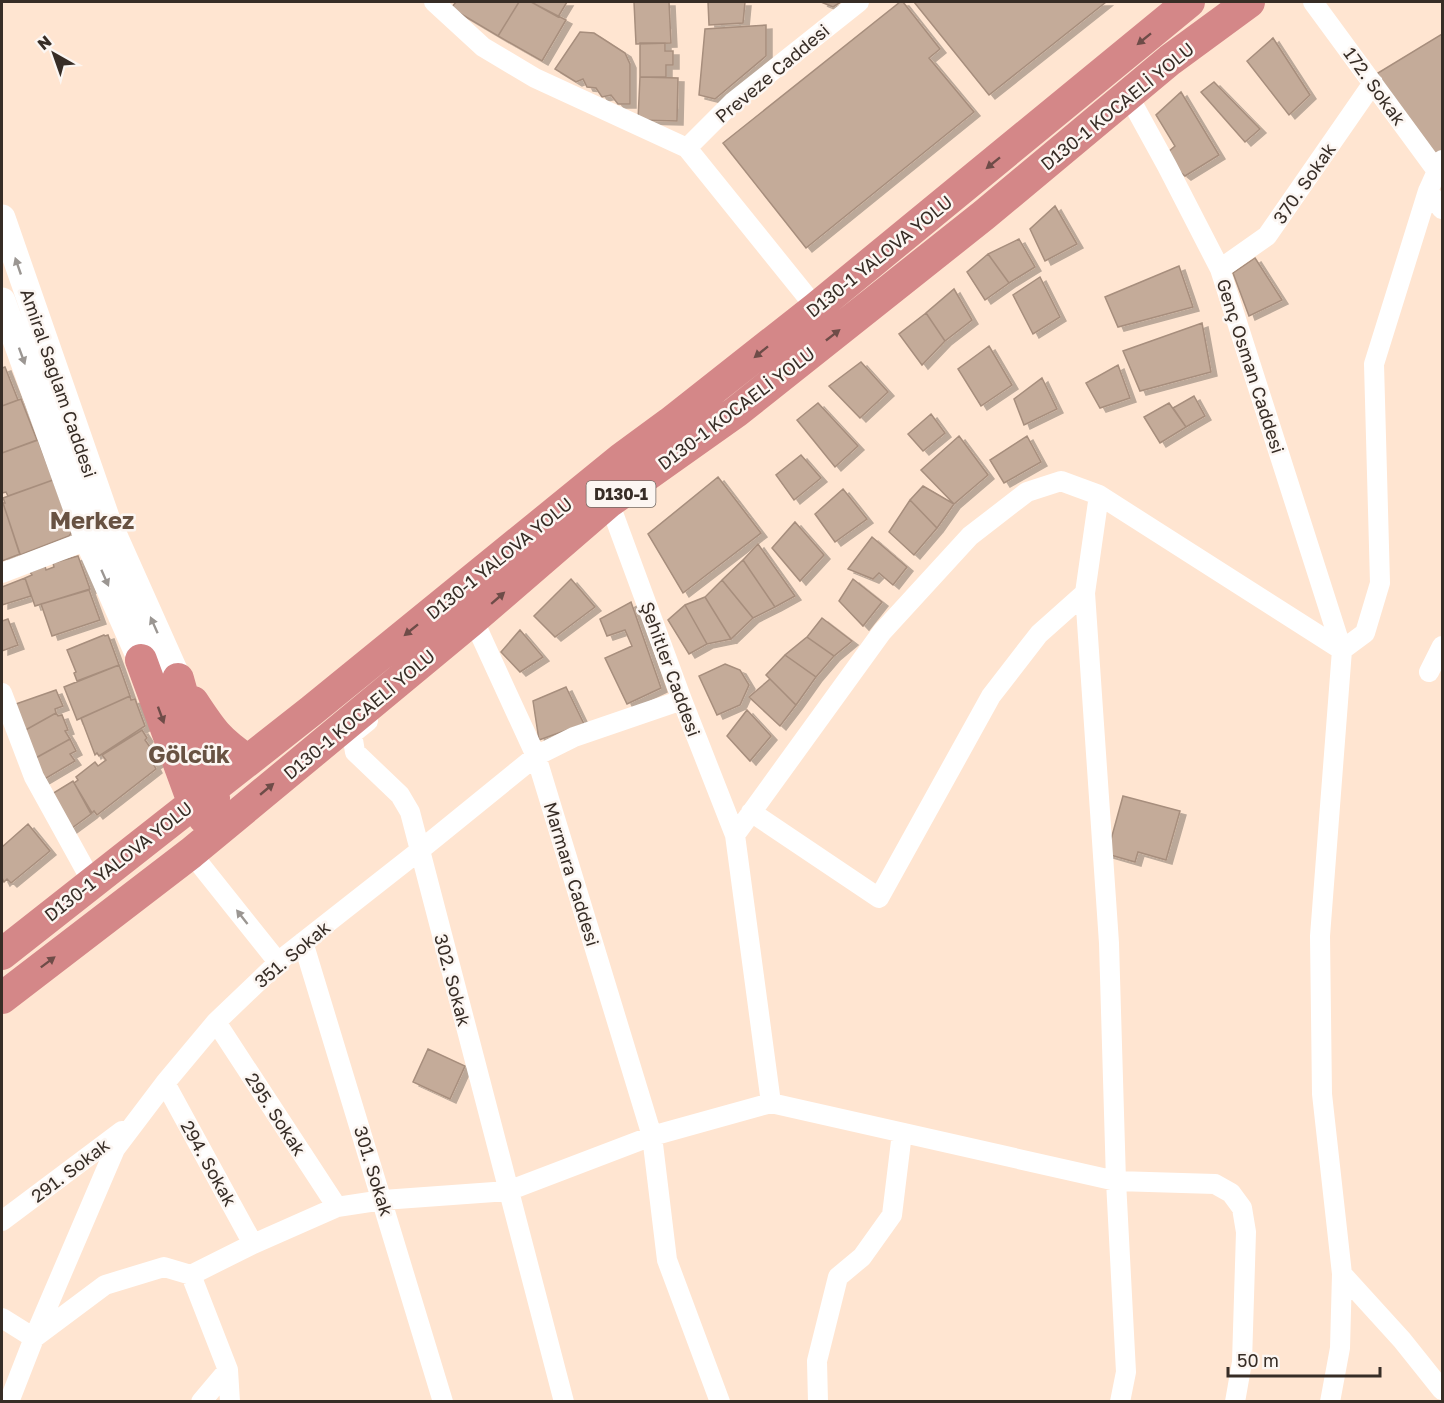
<svg xmlns="http://www.w3.org/2000/svg" width="1444" height="1403" viewBox="0 0 1444 1403" font-family="'Golos Text',sans-serif">
<style>
.building{fill:#c4ab99;stroke:#a78e7d;stroke-width:1.5;filter:url(#shadow)}
.lines{fill:none;stroke-linecap:round;stroke-linejoin:round}
.minor{stroke:#fff;stroke-width:20}
.secondary{stroke:#fff;stroke-width:27}
.trunk{stroke:#d48788;stroke-width:32}
.oneway{fill:#6e4c48}
.oneway2{fill:#9b9692}
.labels{text-anchor:middle;dominant-baseline:central;stroke-width:5;stroke-linejoin:round;paint-order:stroke}
.shield{fill:#fcf6f2;stroke:#726963;stroke-width:1.5}
.shield-label{font-size:16px;font-weight:bold;fill:#372d26}
.street-label{font-size:18px;fill:#372d26;stroke:#fcf6f2}
.district-label{font-size:24px;font-weight:bold;fill:#685242;stroke:#fcf6f2}
</style>
<defs>
<filter id="shadow"><feDropShadow dx="6" dy="4" stdDeviation="0" flood-color="#0004"/></filter>
</defs>
<rect width="100%" height="100%" fill="#ffe5d1"/>
<path class="building" d="M456,2H519L498,36L451,8Z
M519,2H531L566,20L542,61L498,36Z
M634,2H669L671,43L636,44Z
M708,2H745L743,23L709,25Z
M821,2H841L833,7Z
M900,2H903L940,49L929,58L974,112L806,248L723,143Z
M914,2H1106L989,95Z
M533,3V2H567L558,17Z
M766,25V56L715,99L699,95L705,29Z
M580,32L594,33L625,53L630,64V104H618L611,95L602,97L596,88L587,87L583,79L576,82L555,69Z
M1442,34V157L1433,161L1373,76Z
M1273,38L1310,95L1289,115L1247,61Z
M640,43H665V51H673V65H666V77H640Z
M640,77L678,78L677,121L638,120Z
M1214,82L1260,129L1245,142L1201,92Z
M1181,92L1219,155L1185,176L1162,157L1175,146L1156,115Z
M1055,206L1077,244L1045,261L1030,229Z
M1019,239L1035,267L1009,283L988,254Z
M988,254L1009,283L985,300L967,272Z
M1255,258L1282,300L1249,316L1233,273Z
M1179,266L1193,307L1118,327L1105,297Z
M1040,277L1060,317L1033,334L1013,295Z
M954,289L972,320L945,341L926,313Z
M926,313L945,341L922,365L899,334Z
M1202,323L1211,372L1140,391L1123,351Z
M989,346L1012,385L981,406L958,369Z
M861,362L888,392L860,418L829,386Z
M1118,365L1130,398L1100,408L1086,383Z
M5,367L18,400L2,406V368Z
M1042,378L1057,409L1024,425L1014,399Z
M1194,396L1205,416L1186,427L1173,408Z
M21,399L37,440L2,453V406Z
M818,403L858,446L835,467L797,420Z
M1169,403L1186,427L1160,443L1144,417Z
M931,414L945,433L923,451L908,434Z
M959,436L988,475L954,504L921,470Z
M1027,436L1041,462L1004,483L990,460Z
M38,440L53,480L8,496L6,492L2,493V453Z
M801,455L821,478L794,500L776,475Z
M718,477L761,533L683,593L648,534Z
M53,480L72,532L69,536L20,555L3,503H5L3,498Z
M923,486L954,504L937,528L910,500Z
M843,489L867,519L835,542L815,514Z
M910,500L937,528L914,555L889,532Z
M3,503L20,554L2,561V504Z
M795,522L824,555L800,581L772,548Z
M872,537L907,567L893,585L879,573L873,579L848,569Z
M758,544L795,596L775,607L743,560Z
M78,556L90,589L35,606L25,578L32,575L30,572L45,566L46,570L54,567L53,563Z
M743,560L775,607L753,618L722,580Z
M25,578L31,596L2,605V587Z
M571,579L595,607L555,637L534,616Z
M853,579L882,602L863,626L839,601Z
M722,580L753,618L731,639L705,597Z
M89,590L100,620L52,636L41,604Z
M705,597L731,639L707,644L685,605Z
M631,602L661,688L627,704L605,658L632,646L625,630L607,636L600,619Z
M685,605L707,644L689,654L668,620Z
M822,618L852,641L834,656L807,637Z
M8,619L18,645L2,651V621Z
M520,630L543,657L520,672L501,652Z
M104,635L105,636L108,635L119,665L77,681L74,673L76,672L67,650Z
M807,637L834,656L816,677L785,655Z
M785,655L816,677L796,705L766,675Z
M725,664L740,670L749,685L740,705L717,715L699,676Z
M119,665L130,696L77,720L64,687Z
M770,679L796,705L780,726L749,697Z
M566,687L584,724L539,740L533,701Z
M56,690L63,706L55,709L56,713L22,732L13,705Z
M130,696L131,700L135,699L145,726L99,756L97,753L95,755L81,718Z
M747,710L771,736L750,761L727,736Z
M56,713L58,716L62,715L68,730L65,731L70,739L32,760L22,732Z
M142,730L147,738L145,740L150,747L148,749L157,763L154,765L156,769L97,815L94,811L92,813L74,783L78,780L76,777L95,762L98,766L106,760L102,755Z
M70,739L76,751L70,754L75,761L43,780L34,759Z
M73,781L91,814L68,831L47,797Z
M1123,796L1180,811L1166,860L1138,852L1135,862L1107,854Z
M28,824L50,851L11,883L7,879L4,882L2,878V847Z
M428,1049L465,1066L450,1099L413,1082Z"/>
<g class="lines">
<path class="minor" d="M434,2L483,47L535,78L687,148L816,308
M1313,2L1437,171
M1128,95L1167,166L1220,269L1342,650L1320,936L1322,1094L1342,1274L1402,1340L1442,1390
M687,148L733,102L859,2
M1428,191L1442,209
M1220,269L1267,236L1373,83
M1099,495L1085,593L1109,943L1116,1181L1126,1372L1120,1402
M609,502L682,700L735,835
M2,573L88,540
M471,621L479,632L536,756L652,1136L667,1260L720,1402
M1342,650L1365,633L1380,583L1374,364L1428,191L1442,160
M1429,672L1442,646
M2,693L34,777L92,882
M368,721L352,734L355,752L400,795L410,812L564,1402
M751,812L879,898L991,696L1039,634L1085,593
M191,853L278,962
M303,942L443,1402
M216,1022L337,1207
M165,1083L253,1244
M2,1221L122,1131
M191,1275L253,1244L337,1207L383,1200L508,1191L652,1136L771,1103
M2,1318L34,1338L115,1149L165,1083L216,1022L284,957L419,851L536,756L574,737L682,700
M9,1402L34,1338L105,1285L164,1267L191,1275L228,1370L230,1402
M201,1402L228,1370
M818,1402L817,1361L838,1277L862,1257L892,1215L902,1133
M1235,1402L1242,1362L1246,1232L1242,1208L1231,1193L1215,1184L1116,1181L771,1103L735,835L882,632L970,536L1027,492L1061,481L1099,495L1342,650
M1330,1402L1340,1348L1342,1274"/>
<path class="secondary" d="M2,218L107,520L178,679
M2,301L88,540L141,660"/>
<path class="trunk" d="M141,660L193,802L204,818
M178,679L209,789L214,798
M193,702C212,731 218,740 247,760
M2,954L311,711L621,459L670,423L816,308L1189,2
M2,998L191,853L471,621L609,502L736,412L984,215L1170,60L1249,2"/>
</g>
<defs><path id="oneway-solid" d="M-6-.8H1V-3.2L6.5 0L1 3.2V.8H-6Z" transform="scale(1.5)"/></defs>
<g class="oneway">
<use href="#oneway-solid" transform="translate(1144 39) rotate(141)"/>
<use href="#oneway-solid" transform="translate(993 163) rotate(141)"/>
<use href="#oneway-solid" transform="translate(833 335) rotate(-38)"/>
<use href="#oneway-solid" transform="translate(761 352) rotate(141)"/>
<use href="#oneway-solid" transform="translate(498 598) rotate(-41)"/>
<use href="#oneway-solid" transform="translate(411 630) rotate(141)"/>
<use href="#oneway-solid" transform="translate(161 715) rotate(70)"/>
<use href="#oneway-solid" transform="translate(267 789) rotate(-40)"/>
<use href="#oneway-solid" transform="translate(48 962) rotate(-37)"/>
</g>
<g class="oneway2">
<use href="#oneway-solid" transform="translate(18 266) rotate(-109)"/>
<use href="#oneway-solid" transform="translate(22 356) rotate(70)"/>
<use href="#oneway-solid" transform="translate(105 578) rotate(66)"/>
<use href="#oneway-solid" transform="translate(154 625) rotate(-114)"/>
<use href="#oneway-solid" transform="translate(242 917) rotate(-128)"/>
</g>
<g class="labels">
<rect class="shield" x="586.5" y="481" width="69" height="26" rx="4.5"/>
<g class="shield-label">
<text x="621" y="494">D130-1</text>
</g>
<g class="street-label">
<text transform="translate(772 73) rotate(-40)">Preveze Caddesi</text>
<text transform="translate(1375 86) rotate(54)">172. Sokak</text>
<text transform="translate(1117 106) rotate(-39)">D130-1 KOCAELİ YOLU</text>
<text transform="translate(1304 183) rotate(-55)">370. Sokak</text>
<text transform="translate(879 256) rotate(-39)">D130-1 YALOVA YOLU</text>
<text transform="translate(1251 366) rotate(72)">Genç Osman Caddesi</text>
<text transform="translate(59 383) rotate(71)">Amiral Sağlam Caddesi</text>
<text transform="translate(736 408) rotate(-37)">D130-1 KOCAELİ YOLU</text>
<text transform="translate(499 558) rotate(-39)">D130-1 YALOVA YOLU</text>
<text transform="translate(671 669) rotate(70)">Şehitler Caddesi</text>
<text transform="translate(359 714) rotate(-40)">D130-1 KOCAELİ YOLU</text>
<text transform="translate(118 861) rotate(-38)">D130-1 YALOVA YOLU</text>
<text transform="translate(572 874) rotate(73)">Marmara Caddesi</text>
<text transform="translate(292 954) rotate(-40)">351. Sokak</text>
<text transform="translate(453 980) rotate(75)">302. Sokak</text>
<text transform="translate(276 1114) rotate(57)">295. Sokak</text>
<text transform="translate(209 1163) rotate(61)">294. Sokak</text>
<text transform="translate(70 1170) rotate(-37)">291. Sokak</text>
<text transform="translate(374 1171) rotate(73)">301. Sokak</text>
</g>
<g class="district-label">
<text x="92" y="519">Merkez</text>
<text x="189" y="753">Gölcük</text>
</g>
</g>
<rect width="1444" height="1403" fill="none" stroke="#372d26" stroke-width="6"/>
<g transform="translate(54 54) rotate(320)" stroke="#fcf6f2" stroke-width="4.5" paint-order="stroke">
<path d="M0-4.5L10 22L0 15L-10 22Z" fill="#372d26"/>
<text y="-9" font-size="16" font-weight="bold" text-anchor="middle" fill="#372d26">N</text>
</g>
<path d="M1228 1367v9h152v-9" fill="none" stroke="#372d26" stroke-width="3"/>
<text x="1237" y="1367" font-size="18" fill="#372d26" stroke="#fcf6f2" stroke-width="4.5" paint-order="stroke">50 m</text>
</svg>
